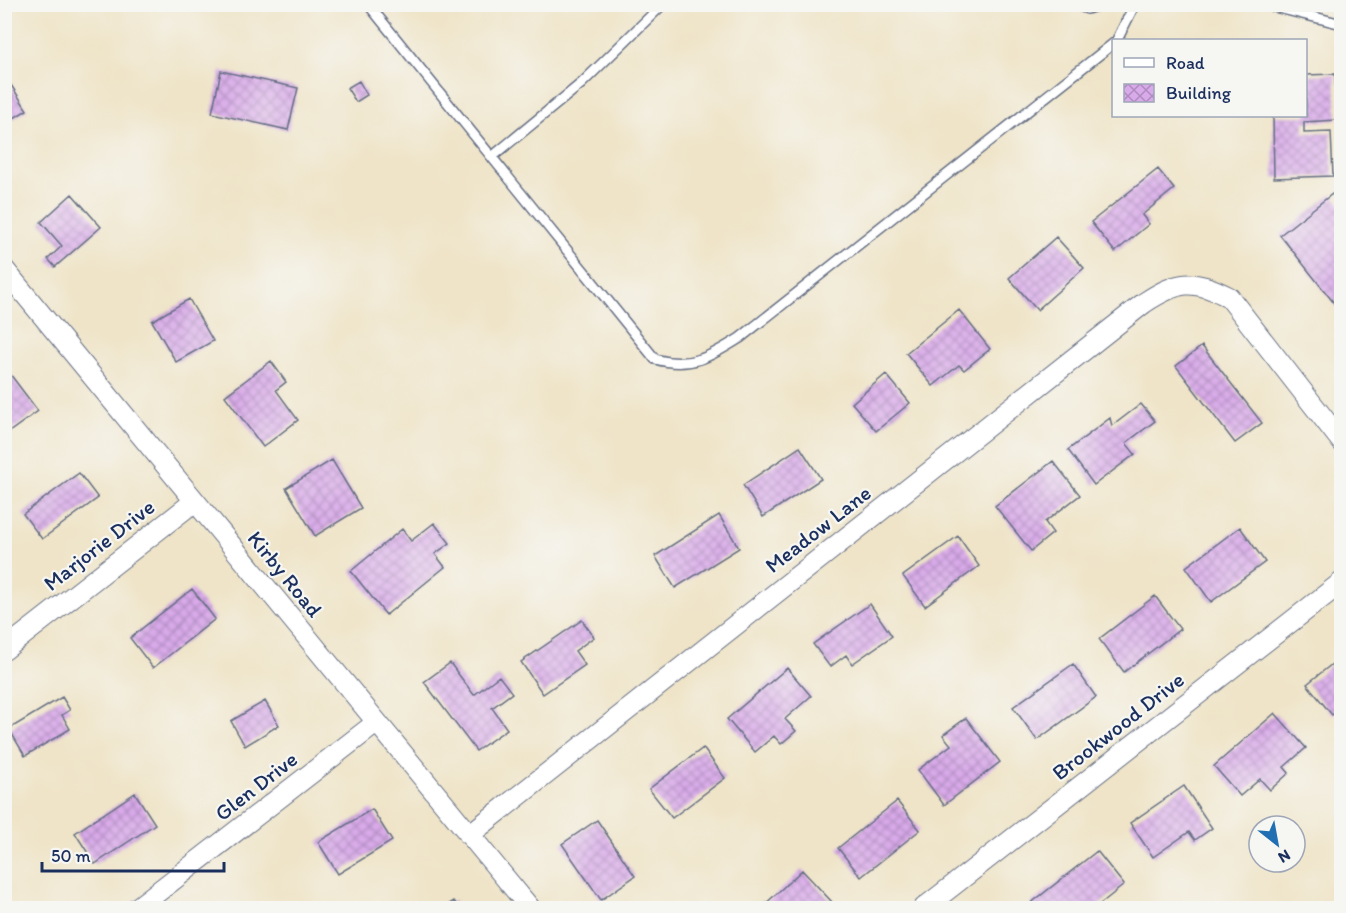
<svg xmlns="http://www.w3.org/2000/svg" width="1346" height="913" viewBox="0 0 1346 913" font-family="Itim,sans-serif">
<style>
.building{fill:url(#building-cross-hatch)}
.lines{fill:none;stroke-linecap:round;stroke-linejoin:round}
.lane-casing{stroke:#656e83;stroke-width:12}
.street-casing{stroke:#656e83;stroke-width:22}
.lane{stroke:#fff;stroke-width:9}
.street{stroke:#fff;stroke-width:20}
.labels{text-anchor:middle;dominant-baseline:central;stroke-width:4.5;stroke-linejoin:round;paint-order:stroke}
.street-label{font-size:22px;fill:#1b2f5e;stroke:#f6f6f2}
</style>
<defs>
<pattern id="building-cross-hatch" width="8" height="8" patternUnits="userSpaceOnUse" patternTransform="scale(1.5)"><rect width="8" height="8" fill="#d9aae9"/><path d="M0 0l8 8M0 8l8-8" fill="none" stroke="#af8bc0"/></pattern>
</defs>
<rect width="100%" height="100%" fill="#f6f6f2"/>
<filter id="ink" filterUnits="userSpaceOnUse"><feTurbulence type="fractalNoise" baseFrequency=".0167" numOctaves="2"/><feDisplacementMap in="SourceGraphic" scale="12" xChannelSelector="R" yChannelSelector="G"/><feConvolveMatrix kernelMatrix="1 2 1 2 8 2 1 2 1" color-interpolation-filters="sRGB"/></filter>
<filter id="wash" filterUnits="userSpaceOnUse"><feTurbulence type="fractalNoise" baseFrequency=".008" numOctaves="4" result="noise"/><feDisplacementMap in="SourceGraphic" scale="24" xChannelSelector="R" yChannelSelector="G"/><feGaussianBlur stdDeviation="1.35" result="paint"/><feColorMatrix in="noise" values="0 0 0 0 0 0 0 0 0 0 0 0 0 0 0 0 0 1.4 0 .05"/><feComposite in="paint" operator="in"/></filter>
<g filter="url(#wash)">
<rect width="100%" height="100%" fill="#efe4c8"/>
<g id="blocks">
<path class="building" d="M221,71L298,88L288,130L212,113Z
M4,74L27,110L4,124Z
M1335,74L1337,120L1304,122V133L1331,132L1333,176L1274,178L1273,116H1306V75Z
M359,81L367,95L356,102L347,88Z
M1158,169L1174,189L1142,215L1149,224L1115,252L1091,222Z
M72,194L101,227L55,267L48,259L62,246L41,222Z
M1332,194L1342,206V313L1280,235Z
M1056,237L1084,268L1037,310L1009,278Z
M189,299L213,341L176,362L152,321Z
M959,310L990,349L964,370L959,365L933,386L906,353Z
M1202,346L1262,423L1235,443L1176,366Z
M271,361L286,382L276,390L298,420L263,447L225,396Z
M4,366L38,411L9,432L4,427Z
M886,374L910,403L876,431L852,403Z
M1141,404L1155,421L1126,443L1135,454L1094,485L1068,450L1110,418L1112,426Z
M800,447L821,479L763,517L743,485Z
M332,460L361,508L315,536L286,488Z
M1053,461L1080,495L1045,522L1053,533L1031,551L995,506Z
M79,473L98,498L42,539L23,514Z
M719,515L739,548L675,588L655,556Z
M434,523L450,543L435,554L445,567L386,615L351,571L402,529L411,541Z
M1240,527L1265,562L1211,602L1186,567Z
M958,536L979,566L925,606L903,576Z
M192,589L215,619L153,668L130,638Z
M1155,596L1180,629L1124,672L1099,639Z
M870,604L892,636L852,664L846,655L830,667L813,644Z
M582,620L594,637L575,651L585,665L543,694L521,662Z
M1342,656V707L1332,715L1307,684Z
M450,663L474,695L499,676L512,693L492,708L507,729L476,751L424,682Z
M1073,664L1096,697L1037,740L1013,707Z
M787,668L811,696L785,719L796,731L781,744L774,736L755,752L727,719Z
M62,697L70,710L62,715L70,729L25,756L9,729Z
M265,701L279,725L245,746L231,721Z
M1275,713L1306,748L1284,767L1289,773L1270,790L1260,779L1240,796L1214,766Z
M966,718L1000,762L944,805L918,770L951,745L943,735Z
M703,748L725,778L672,818L649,789Z
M1184,786L1212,828L1195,840L1189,832L1153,857L1130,823Z
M135,793L155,824L95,864L75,833Z
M897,801L920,830L861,877L838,848Z
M372,809L392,841L338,874L318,842Z
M597,820L635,876L601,900L562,844Z
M1097,851L1124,885L1095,908H1033L1030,904Z
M802,870L832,902L825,908H761Z
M454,901L459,908H443Z
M1336,902L1341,908H1326Z"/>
</g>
</g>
<g filter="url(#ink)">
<use href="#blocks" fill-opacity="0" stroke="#656e83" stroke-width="1.5"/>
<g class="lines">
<g class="lane-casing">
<path id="lane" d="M368,4L655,359C690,369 710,357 740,338L1114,43
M1074,4L1087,9L1102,4
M1263,4L1342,24
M1117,40L1135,4
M492,157L582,83L663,4"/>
</g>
<g class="street-casing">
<path id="street" d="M4,269L530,908
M4,650L195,501
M469,835L1144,303C1178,281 1192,278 1229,297L1342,442
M137,908L376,723
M924,908L1342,582"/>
</g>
<use href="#lane" class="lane"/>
<use href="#street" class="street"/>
</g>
</g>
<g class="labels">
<g class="street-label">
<text transform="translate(818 529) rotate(-38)">Meadow Lane</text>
<text transform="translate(99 545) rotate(-38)">Marjorie Drive</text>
<text transform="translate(285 574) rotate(51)">Kirby Road</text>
<text transform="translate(1118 726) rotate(-38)">Brookwood Drive</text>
<text transform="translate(256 786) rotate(-38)">Glen Drive</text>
</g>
</g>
<rect width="1346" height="913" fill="none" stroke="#f6f6f2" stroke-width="24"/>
<rect x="1112" y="39" width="195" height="78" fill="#f6f6f2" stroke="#9ea6b7" stroke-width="1.5"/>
<rect x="1124" y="58" width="30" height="9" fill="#ffffff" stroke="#9ea6b7" stroke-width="1.5"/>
<text x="1166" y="69" font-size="18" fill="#1b2f5e">Road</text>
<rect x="1124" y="84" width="30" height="18" fill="url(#building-cross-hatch)" stroke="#9ea6b7" stroke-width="1.5"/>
<text x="1166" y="99" font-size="18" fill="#1b2f5e">Building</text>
<g transform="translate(1277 844) rotate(149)"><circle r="28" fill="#f6f6f2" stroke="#9ea6b7" stroke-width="1.5"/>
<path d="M0-4.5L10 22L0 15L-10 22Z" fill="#1f6fb2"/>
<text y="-9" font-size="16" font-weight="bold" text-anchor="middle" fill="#1b2f5e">N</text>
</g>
<path d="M42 862v9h182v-9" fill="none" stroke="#1b2f5e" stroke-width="3"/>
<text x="51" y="862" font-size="18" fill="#1b2f5e" stroke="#f6f6f2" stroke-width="4.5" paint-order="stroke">50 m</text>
</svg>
